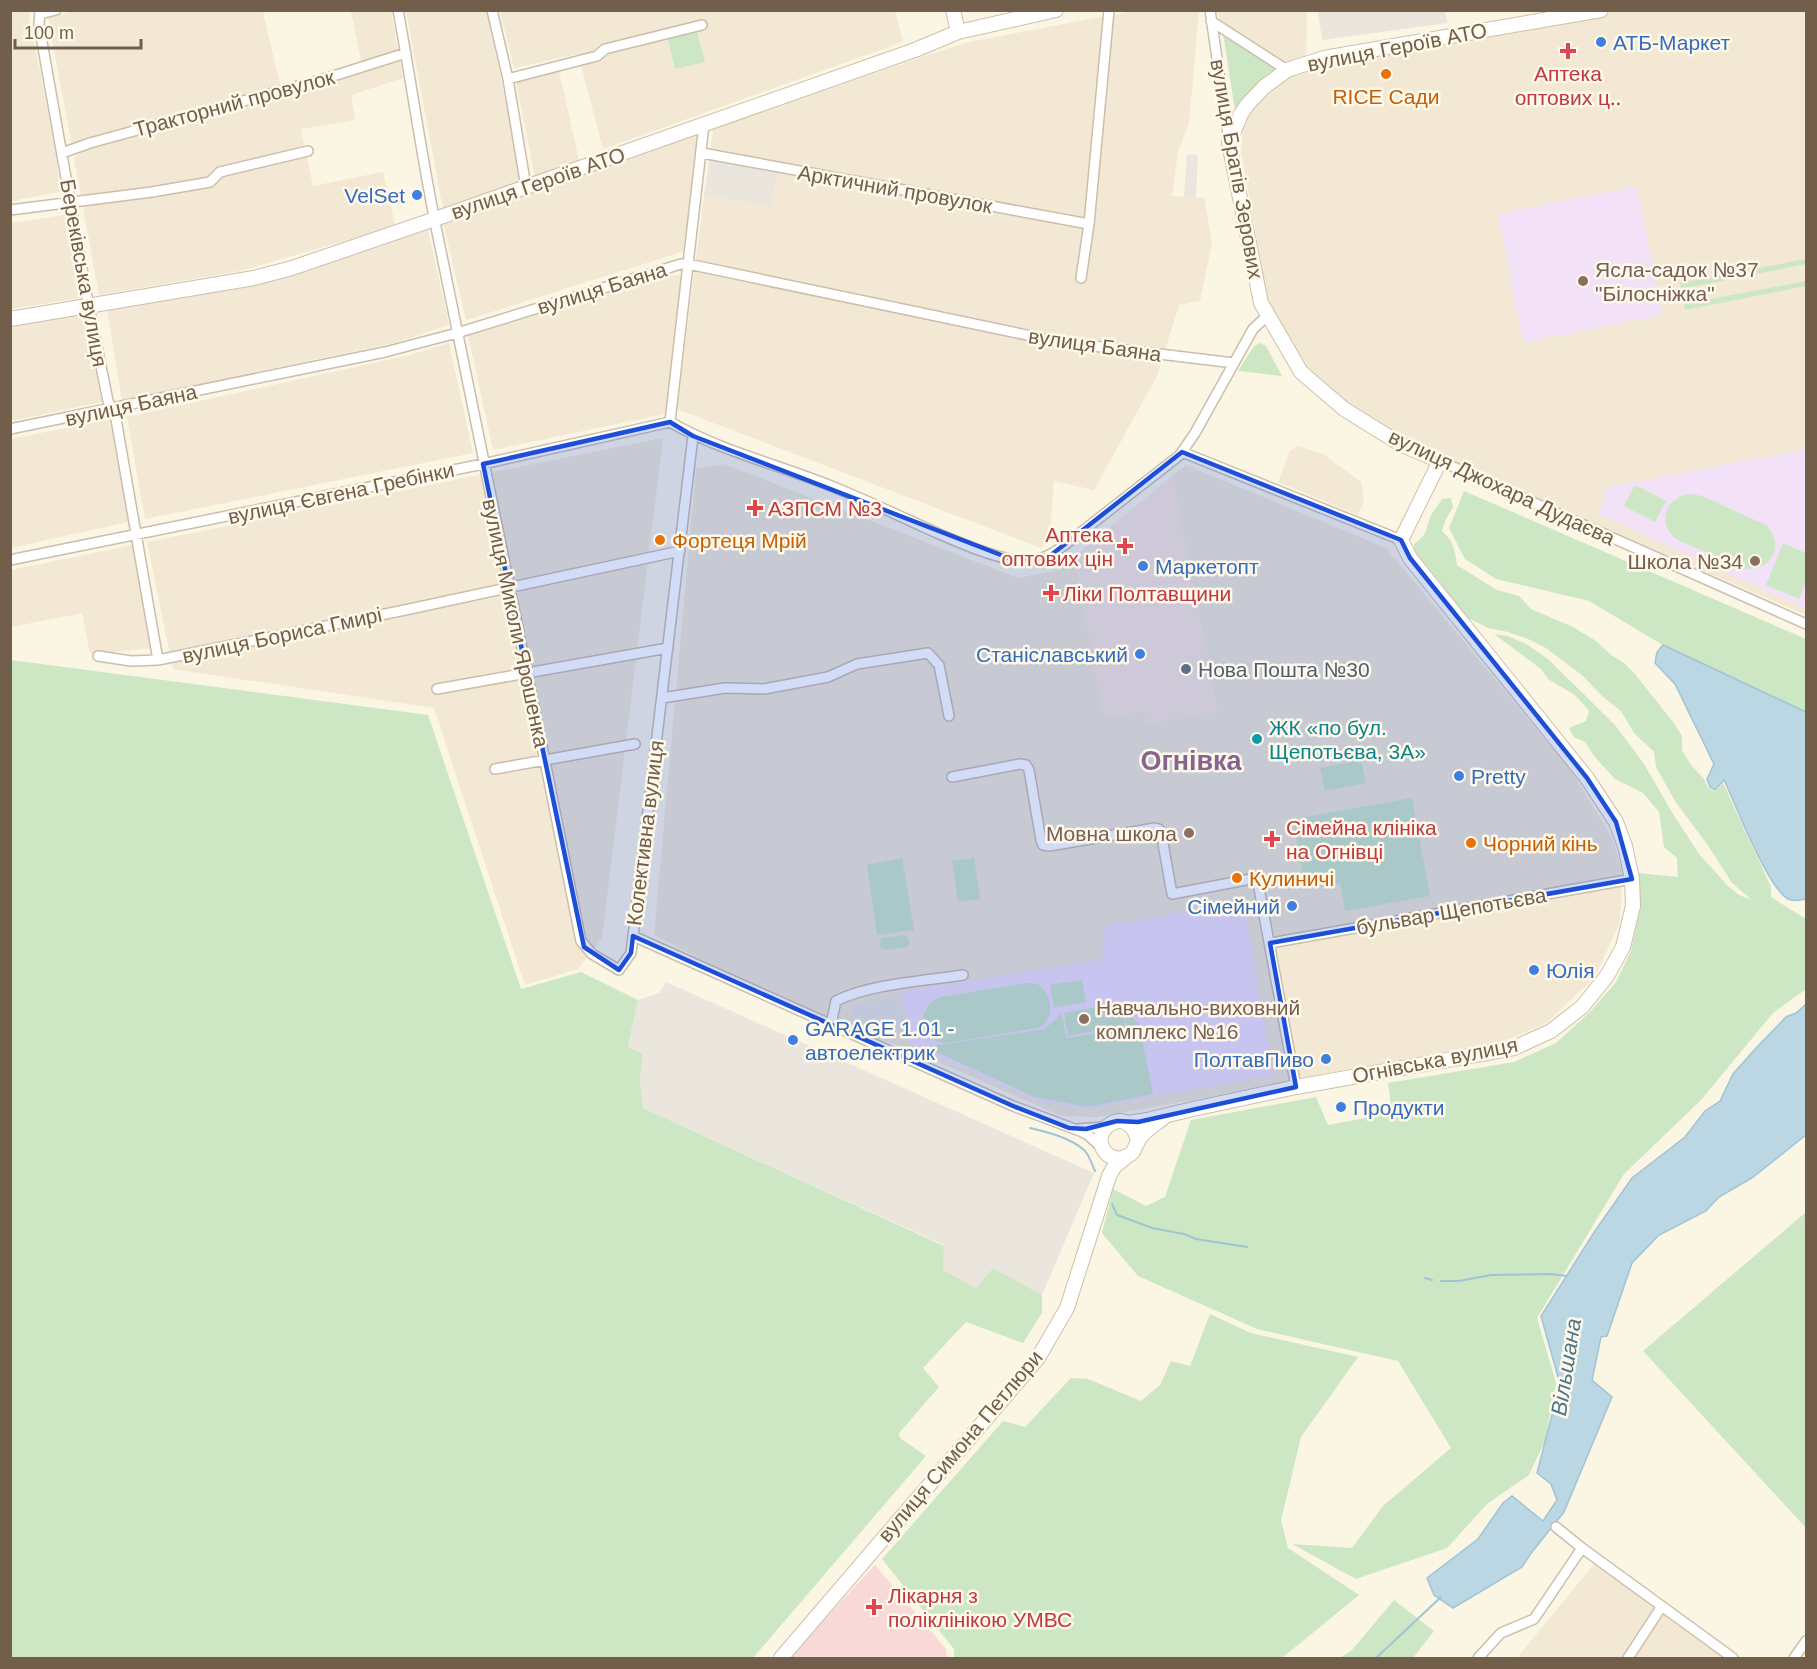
<svg xmlns="http://www.w3.org/2000/svg" width="1817" height="1669" viewBox="0 0 1817 1669" font-family="Helvetica,sans-serif">
<style>
.residential{fill:#f2e8d3}
.commercial{fill:#fae8d9}
.industrial{fill:#eae6de}
.education{fill:#f2e1f7}
.medical{fill:#f8d9d8}
.green{fill:#cde7c4}
.water{fill:#bad7e3;stroke:#a1c4d4;stroke-width:1.5}
.lines{fill:none;stroke-linecap:round;stroke-linejoin:round}
.stream{stroke:#a1c4d4;stroke-width:2}
.street-casing{stroke:#cbbeac;stroke-width:12}
.secondary-casing{stroke:#cebfaa;stroke-width:16}
.street{stroke:#fff;stroke-width:9}
.secondary{stroke:#fff;stroke-width:14}
.marked{fill:#1d4ed8;fill-opacity:0.2;stroke:#1d4ed8;stroke-width:4.5;stroke-linejoin:round}
.shop-dot{fill:#3f7fe0;stroke:#fef9ea;stroke-width:2}
.health-dot{fill:#e0444e;stroke:#fef9ea;stroke-width:2}
.food-dot{fill:#e8710a;stroke:#fef9ea;stroke-width:2}
.education-dot{fill:#8d6e63;stroke:#fef9ea;stroke-width:2}
.service-dot{fill:#5c6f8a;stroke:#fef9ea;stroke-width:2}
.culture-dot{fill:#0f9aa8;stroke:#fef9ea;stroke-width:2}
.labels{text-anchor:middle;dominant-baseline:central;stroke-width:5;stroke-linejoin:round;paint-order:stroke}
.shop-label{font-size:21px;fill:#366cbe;stroke:#fef9ea;text-anchor:start}
.street-label{font-size:21px;fill:#715f4c;stroke:#fef9ea}
.health-label{font-size:21px;fill:#be3a42;stroke:#fef9ea;text-anchor:start}
.food-label{font-size:21px;fill:#c56008;stroke:#fef9ea;text-anchor:start}
.education-label{font-size:21px;fill:#785e54;stroke:#fef9ea;text-anchor:start}
.service-label{font-size:21px;fill:#4e5e75;stroke:#fef9ea;text-anchor:start}
.culture-label{font-size:21px;fill:#0d838f;stroke:#fef9ea;text-anchor:start}
.water-label{font-size:22px;font-style:italic;fill:#4a768a;stroke:#fef9ea}
.district-label{font-size:27px;font-weight:bold;fill:#86648d;stroke:#fef9ea}
</style>
<rect width="100%" height="100%" fill="#fbf5e4"/>
<path class="residential" d="M11,10L30,11L29,17L55,145L60,192L11,201Z
M78,10L265,11L263,13L281,88L72,146L48,17Z
M357,10L391,11L398,53L362,65L351,12Z
M406,11H487L522,181L443,209Z
M500,11H895L903,42L603,149L578,54L514,68Z
M1132,11H1199L1189,123L1178,152L1172,196L1204,198L1212,244L1200,301L1179,305L1157,376L1094,490L1054,481L1049,542L1041,548L677,409L704,196L771,206L710,156L713,128L964,43Z
M1218,11H1307L1306,57L1288,64L1219,20Z
M1620,11H1806V615L1532,497L1415,444L1349,405L1306,365L1268,301L1241,152L1243,126L1250,110L1278,81L1325,60Z
M400,61L403,78L351,95L355,120L301,129L313,186L383,172L395,224L358,237L240,271L99,295L74,158L90,146L327,83Z
M559,71L579,160L535,176L516,82Z
M693,134L701,144L688,250L466,320L443,222Z
M65,215L81,298L11,309V223Z
M428,230L449,325L394,343L122,400L107,308L285,276Z
M682,274L665,414L493,450L468,335L629,286Z
M82,310L102,402L11,421V322Z
M449,343L473,453L145,519L127,417L410,355Z
M112,419L128,522L11,548L10,439Z
M663,438L602,938L578,969L525,985L434,708L173,669L147,542Z
M1298,446L1323,454L1361,482L1364,502L1358,515L1278,482L1290,451Z
M724,464L1018,578L1059,570L1074,557L1105,718L1143,711H1217L1172,476L1186,465L1386,548L1572,772L1612,838L1622,871L1620,922L1595,977L1546,1023L1496,1045L1097,1117L1061,1116L905,1047L874,1038L748,983L654,935L696,469Z
M133,545L154,648L90,654L82,613L11,627V570Z
M1594,1564L1727,1658H1517Z"/>
<path class="commercial" d="M1172,476L1217,712L1146,724L1143,711L1105,718L1074,557Z"/>
<path class="industrial" d="M1318,11H1445L1448,23L1322,40Z
M1187,154L1198,155L1196,197H1184Z
M710,156L778,169L771,206L704,196Z
M666,982L1094,1173L1042,1295L993,1268L976,1288L942,1270L944,1245L643,1108L640,1079L643,1054L628,1048L638,1000L659,993Z
M901,997L905,1031L875,1035L853,1026L850,1008L857,1004Z"/>
<path class="education" d="M1637,186L1662,315L1523,343L1498,214Z
M1806,449V609L1599,514L1607,487Z
M1243,901L1273,1075L1086,1109L1035,1100L909,1043L902,992L1104,959L1101,945L1106,926Z"/>
<path class="medical" d="M875,1565L946,1649L947,1658H789Z"/>
<path class="green" d="M1222,27L1282,67L1236,117Z
M697,32L705,62L675,69L668,39Z
M1806,259V264L1681,289L1680,283Z
M1806,281V286L1685,310L1684,304Z
M1260,343L1266,346L1282,376L1238,371L1254,346Z
M1635,485L1666,501L1655,522L1624,506Z
M1464,491L1806,639V712L1663,645L1589,601L1496,579L1465,559L1449,528Z
M1690,494L1702,496L1766,525C1787,546 1769,574 1742,568L1676,539C1656,522 1666,497 1690,494Z
M1451,498L1453,507L1446,519L1442,531C1454,541 1455,551 1457,565L1497,590L1519,596L1531,609L1573,627L1596,641L1611,655L1624,663L1635,674L1673,722L1682,736V750L1691,765L1704,779L1708,788L1715,792L1723,783L1771,887V897L1806,919V989L1773,1013L1701,1100L1624,1174L1537,1318L1556,1383L1545,1441L1529,1475L1487,1504L1447,1548L1356,1579L1292,1544L1352,1548L1383,1506L1451,1448L1398,1361L1257,1329L1138,1276L1102,1233L1113,1189L1146,1206L1165,1197L1191,1120L1316,1097L1328,1125L1392,1113L1388,1083L1514,1062L1556,1043L1590,1012L1616,982L1631,951L1640,907L1639,873L1678,877L1677,858L1664,847L1659,812L1643,793L1615,779L1594,756L1585,742L1574,737L1569,728L1586,721L1589,711L1575,695L1548,679L1541,669L1494,634L1508,636L1528,645L1549,660L1615,725L1644,764L1673,814L1699,854L1728,886L1739,895L1752,900L1732,883L1709,847L1675,801L1656,767L1654,752L1634,733L1621,711L1602,696L1583,676L1546,648L1528,639L1508,632L1488,628L1466,617L1414,553V544C1429,533 1425,530 1431,515C1434,510 1439,504 1442,499Z
M1783,543L1806,553V581L1799,599L1766,585Z
M11,660L428,715L521,989L581,972L638,1000L628,1047L643,1054L640,1079L643,1108L944,1246L943,1270L976,1288L993,1268L1042,1295V1313L1023,1343L966,1322L923,1368L939,1387L899,1433L900,1438L926,1456L753,1658H11Z
M1361,760L1366,783L1325,791L1320,768Z
M1412,798L1430,896L1345,911L1340,883L1305,889L1293,819Z
M902,858L914,930L877,935L867,865Z
M974,858L980,899L958,902L952,861Z
M904,935L908,937L910,941L907,947L885,950L880,947L881,938Z
M1082,980L1086,1002L1054,1007L1050,985Z
M1027,983C1029,983 1036,983 1037,984C1050,990 1055,1012 1045,1023C1045,1024 1038,1028 1037,1028L947,1043C943,1042 937,1042 933,1039C916,1027 923,1004 940,997Z
M1122,1003L1126,1032L1108,1035L1128,1033L1124,1007L1139,1024L1153,1094L1087,1107L1034,1097L926,1047L1045,1029L1062,1013L1066,1038L1106,1032L1107,1034L1103,1006Z
M1102,1006L1106,1029L1068,1036L1064,1013Z
M1806,1212V1528L1643,1351Z
M1210,1314L1251,1333L1358,1357L1301,1437L1281,1520L1288,1548L1359,1595L1282,1658H954V1649L882,1559L1003,1421L1025,1427L1071,1378L1088,1379L1141,1401L1160,1385L1171,1361L1190,1366Z
M1394,1600L1434,1631L1413,1658H1340L1352,1650Z"/>
<path class="water" d="M1663,645L1806,712V899C1800,900 1794,902 1788,899C1767,887 1736,805 1724,780L1715,790L1710,787L1707,779L1714,764L1675,684L1655,663L1657,652Z
M1806,1004V1135L1752,1178L1719,1197L1706,1211L1659,1235L1632,1263L1607,1336L1601,1337L1592,1380L1612,1397L1564,1512L1532,1552L1522,1567L1453,1608L1434,1595L1427,1578L1478,1539L1503,1503L1512,1496L1543,1521L1557,1500L1551,1484L1537,1473L1560,1384L1541,1316L1595,1231L1632,1178L1685,1137L1705,1111L1720,1101L1733,1074L1757,1047L1786,1017L1796,1013Z"/>
<g class="lines">
<path class="stream" d="M1030,1128C1047,1132 1071,1138 1084,1150C1089,1154 1092,1165 1095,1171
M1112,1204L1117,1215L1152,1228L1184,1234L1196,1239L1247,1247
M1425,1278L1432,1280
M1441,1281H1459L1491,1275L1551,1274L1567,1276
M1376,1658L1441,1597"/>
<g class="street-casing">
<path id="street" d="M40,10L39,25L88,302L108,401L116,419L158,660
M398,10C411,81 421,152 435,222C483,462 534,701 581,941L592,954L619,970L631,953L693,436
M492,10L508,79L526,187
M1210,10L1229,141
M40,14L56,10
M1211,21L1287,70
M508,79L597,56L605,49L702,25
M62,153L90,143L327,78L406,53
M702,153L1089,224L1109,10
M10,210L152,192L210,182L220,172L308,151
M1081,278L1089,224
M670,422C722,452 781,465 836,488C870,502 904,518 937,533C960,543 990,556 1015,560C1035,564 1050,556 1066,544L1180,455L1195,433L1253,329L1268,315
M670,422L704,124
M10,429L385,352L457,333L681,264H688L1060,342L1234,363
M1182,452L1401,540
M1440,461L1806,624
M10,560L483,464L670,422
M98,656L131,661L158,660L405,610L680,551
M437,689L668,648
M662,698L725,688L764,689L828,677L857,664L928,653L939,665L949,716
M495,769L635,744
M952,777L1020,764L1026,765L1029,770L1041,840L1043,845L1049,846L1155,828L1159,829L1161,832L1172,894L1251,879L1256,880L1258,883L1296,1087
M633,936L1013,1106L1080,1131L1088,1135L1101,1147
M1270,943L1632,879
M831,1024L836,1001C869,984 925,981 963,975
M1077,1129L1106,1127
M1556,1527L1582,1548L1733,1658
M1478,1658L1501,1633L1534,1619L1582,1548
M1628,1658L1662,1606
M1794,1658L1806,1641"/>
</g>
<g class="secondary-casing">
<path id="secondary" d="M953,10L958,32
M10,319L254,278L292,268L435,219L915,50L958,32L1056,10
M1128,1123L1147,1120L1193,1109L1296,1087L1514,1048L1551,1031L1582,1007L1607,976L1623,947L1633,906L1632,879L1625,846L1616,822L1587,778L1410,558L1401,540L1440,461L1402,445L1344,409L1301,372L1261,303L1229,143L1241,114L1247,105L1264,87L1287,70L1324,58L1601,10
M1138,1142C1136,1127 1123,1114 1109,1125C1090,1138 1107,1167 1127,1156C1135,1153 1134,1148 1138,1141C1143,1132 1154,1125 1162,1119
M781,1658L1038,1358L1067,1308L1109,1176L1114,1167L1126,1157"/>
</g>
<use href="#street" class="street"/>
<use href="#secondary" class="secondary"/>
</g>
<path class="marked" d="M670,422L693,436L1014,560L1051,555L1182,452L1401,540L1410,558L1587,778L1616,822L1632,879L1270,943L1296,1087L1138,1122L1117,1121L1086,1129L1069,1128L1013,1106L633,936L631,953L619,970L584,947L483,464Z"/>
<g class="shop-dot">
<circle cx="1601" cy="42" r="6"/>
<circle cx="417" cy="195" r="6"/>
<circle cx="1143" cy="566" r="6"/>
<circle cx="1140" cy="654" r="6"/>
<circle cx="1459" cy="776" r="6"/>
<circle cx="1292" cy="906" r="6"/>
<circle cx="1534" cy="970" r="6"/>
<circle cx="793" cy="1040" r="6"/>
<circle cx="1326" cy="1059" r="6"/>
<circle cx="1341" cy="1107" r="6"/>
</g>
<g class="health-dot">
<path d="M1565 42h6v6h6v6h-6v6h-6v-6h-6v-6h6z"/>
<path d="M752 499h6v6h6v6h-6v6h-6v-6h-6v-6h6z"/>
<path d="M1122 537h6v6h6v6h-6v6h-6v-6h-6v-6h6z"/>
<path d="M1048 584h6v6h6v6h-6v6h-6v-6h-6v-6h6z"/>
<path d="M1269 830h6v6h6v6h-6v6h-6v-6h-6v-6h6z"/>
<path d="M871 1598h6v6h6v6h-6v6h-6v-6h-6v-6h6z"/>
</g>
<g class="food-dot">
<circle cx="1386" cy="74" r="6"/>
<circle cx="660" cy="540" r="6"/>
<circle cx="1471" cy="843" r="6"/>
<circle cx="1237" cy="878" r="6"/>
</g>
<g class="education-dot">
<circle cx="1583" cy="281" r="6"/>
<circle cx="1755" cy="561" r="6"/>
<circle cx="1189" cy="833" r="6"/>
<circle cx="1084" cy="1019" r="6"/>
</g>
<circle class="service-dot" cx="1186" cy="669" r="6"/>
<circle class="culture-dot" cx="1257" cy="739" r="6"/>
<g class="labels">
<g class="shop-label">
<text x="1613" y="42">АТБ-Маркет</text>
<text x="405" y="195" text-anchor="end">VelSet</text>
<text x="1155" y="566">Маркетопт</text>
<text x="1128" y="654" text-anchor="end">Станіславський</text>
<text x="1471" y="776">Pretty</text>
<text x="1280" y="906" text-anchor="end">Сімейний</text>
<text x="1546" y="970">Юлія</text>
<text x="805" y="1028">GARAGE 1.01 -<tspan x="805" dy="24">автоелектрик</tspan></text>
<text x="1314" y="1059" text-anchor="end">ПолтавПиво</text>
<text x="1353" y="1107">Продукти</text>
</g>
<g class="street-label">
<text transform="translate(1397 47) rotate(-11)">вулиця Героїв АТО</text>
<text transform="translate(234 103) rotate(-15)">Тракторний провулок</text>
<text transform="translate(1237 169) rotate(80)">вулиця Братів Зерових</text>
<text transform="translate(538 183) rotate(-19)">вулиця Героїв АТО</text>
<text transform="translate(895 189) rotate(10)">Арктичний провулок</text>
<text transform="translate(84 273) rotate(80)">Береківська вулиця</text>
<text transform="translate(602 288) rotate(-17)">вулиця Баяна</text>
<text transform="translate(1095 345) rotate(8)">вулиця Баяна</text>
<text transform="translate(131 405) rotate(-12)">вулиця Баяна</text>
<text transform="translate(1502 487) rotate(25)">вулиця Джохара Дудаєва</text>
<text transform="translate(341 493) rotate(-12)">вулиця Євгена Гребінки</text>
<text transform="translate(516 623) rotate(78)">вулиця Миколи Ярошенка</text>
<text transform="translate(282 635) rotate(-12)">вулиця Бориса Гмирі</text>
<text transform="translate(645 833) rotate(-83)">Колективна вулиця</text>
<text transform="translate(1451 911) rotate(-10)">бульвар Щепотьєва</text>
<text transform="translate(1435 1060) rotate(-11)">Огнівська вулиця</text>
<text transform="translate(960 1446) rotate(-50)">вулиця Симона Петлюри</text>
</g>
<g class="health-label">
<text x="1568" y="73" text-anchor="middle">Аптека<tspan x="1568" dy="24">оптових ц‥</tspan></text>
<text x="768" y="508">АЗПСМ №3</text>
<text x="1113" y="534" text-anchor="end">Аптека<tspan x="1113" dy="24">оптових цін</tspan></text>
<text x="1063" y="593">Ліки Полтавщини</text>
<text x="1286" y="827">Сімейна клініка<tspan x="1286" dy="24">на Огнівці</tspan></text>
<text x="888" y="1595">Лікарня з<tspan x="888" dy="24">поліклінікою УМВС</tspan></text>
</g>
<g class="food-label">
<text x="1386" y="96" text-anchor="middle">RICE Сади</text>
<text x="672" y="540">Фортеця Мрій</text>
<text x="1483" y="843">Чорний кінь</text>
<text x="1249" y="878">Кулиничі</text>
</g>
<g class="education-label">
<text x="1595" y="269">Ясла-садок №37<tspan x="1595" dy="24">"Білосніжка"</tspan></text>
<text x="1743" y="561" text-anchor="end">Школа №34</text>
<text x="1177" y="833" text-anchor="end">Мовна школа</text>
<text x="1096" y="1007">Навчально-виховний<tspan x="1096" dy="24">комплекс №16</tspan></text>
</g>
<g class="service-label">
<text x="1198" y="669">Нова Пошта №30</text>
</g>
<g class="culture-label">
<text x="1269" y="727">ЖК «по бул.<tspan x="1269" dy="24">Щепотьєва, 3А»</tspan></text>
</g>
<g class="water-label">
<text transform="translate(1566 1367) rotate(-81)">Вільшана</text>
</g>
<g class="district-label">
<text x="1191" y="761">Огнівка</text>
</g>
</g>
<rect width="1817" height="1669" fill="none" stroke="#715f4c" stroke-width="24"/>
<path d="M15 39v9h126v-9" fill="none" stroke="#715f4c" stroke-width="3"/>
<text x="24" y="39" font-size="18" fill="#715f4c" stroke="#fef9ea" stroke-width="4.5" paint-order="stroke">100 m</text>
</svg>
